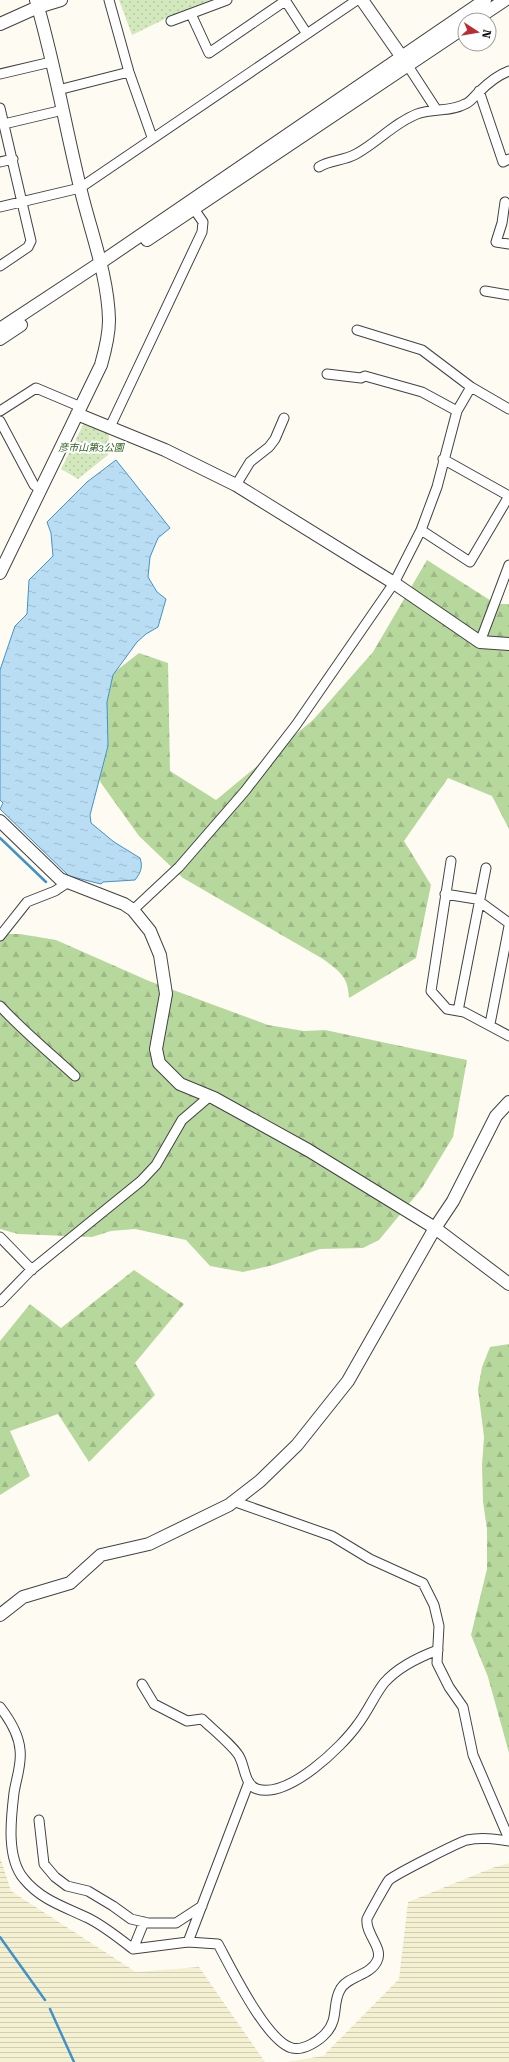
<svg xmlns="http://www.w3.org/2000/svg" width="509" height="2062" viewBox="0 0 509 2062" font-family="'Roboto Serif','Noto Sans JP',serif">
<style>
.farmland{fill:url(#farmland-rules)}
.forest{fill:url(#forest-firs)}
.park{fill:url(#park-dots)}
.water{fill:url(#water-ripples);stroke:#4392c7}
.lines{fill:none;stroke-linecap:round;stroke-linejoin:round}
.stream{stroke:#4392c7;stroke-width:2.5}
.minor-casing{stroke:#424242;stroke-width:11}
.tertiary-casing{stroke:#424242;stroke-width:14}
.minor{stroke:#fff;stroke-width:9}
.tertiary{stroke:#fff;stroke-width:12}
.labels{text-anchor:middle;dominant-baseline:central;stroke-width:4;stroke-linejoin:round;paint-order:stroke}
.park-label{font-size:10px;font-style:italic;fill:#2f6422;stroke:#fff}
</style>
<defs>
<pattern id="farmland-rules" width="6" height="5" patternUnits="userSpaceOnUse"><rect width="6" height="5" fill="#f4f1d3"/><path d="M0 2.5h6" fill="none" stroke="#d0cdb4"/></pattern>
<pattern id="forest-firs" width="22" height="20" patternUnits="userSpaceOnUse"><rect width="22" height="20" fill="#b7d89c"/><path d="M5 1l3.5 6h-7zM16 11l3.5 6h-7z" fill="#9cb885"/></pattern>
<pattern id="park-dots" width="8" height="8" patternUnits="userSpaceOnUse"><rect width="8" height="8" fill="#d3e8bc"/><path d="M2 2h.1M6 6h.1" fill="none" stroke="#b4c6a0" stroke-width="1.8" stroke-linecap="round"/></pattern>
<pattern id="water-ripples" width="26" height="14" patternUnits="userSpaceOnUse"><rect width="26" height="14" fill="#b9ddf3"/><path d="M2 4q2-2 4 0t4 0M15 11q2-2 4 0t4 0" fill="none" stroke="#9ebccf"/></pattern>
</defs>
<rect width="100%" height="100%" fill="#fefcf2"/>
<path class="farmland" d="M0,1857L11,1891L136,1972L199,1967L265,2062H0Z
M509,1863V2062H286L323,2056L399,1979L408,1902L492,1868Z"/>
<path class="forest" d="M427,560L496,604H509V829L492,796L448,778L404,841L431,885L416,958L349,998C348,976 340,972 323,959L183,878L139,836L101,783L95,769L112,674L139,653L168,663L170,771L216,800L313,720L373,652Z
M0,934H20L56,940L149,981L268,1025L304,1031L325,1030L467,1060L453,1137L422,1188L379,1240L363,1248L320,1249L273,1265L243,1272L210,1266L186,1240L135,1229L111,1231L92,1237L18,1234L0,1229Z
M134,1270L184,1304L135,1363L155,1395L89,1462L58,1414L10,1431L30,1476L0,1495V1341L30,1304L61,1328Z
M509,1344V1753L488,1677L471,1635L487,1569V1529L483,1502L482,1465L484,1437L478,1389L482,1367L490,1347Z"/>
<path class="park" d="M119,0H214L169,17L132,35Z
M84,423L109,431L108,455L78,479L61,469Z"/>
<path class="water" d="M116,460L170,528L158,538L150,557L148,577L157,592L166,599L158,627L146,634L137,642L113,675L107,702L108,746L90,815L91,823L114,842L140,858C143,867 141,872 135,880L103,882L101,884L69,876L0,809L3,803L0,800V670L15,626L27,614L29,580L53,556L51,533L47,522L87,482Z"/>
<g class="lines">
<path class="stream" d="M0,838L46,882
M0,1937L45,2000
M50,2009L74,2062"/>
<g class="minor-casing">
<path id="minor" d="M109,0L129,72L152,137
M285,0L307,34
M191,14L209,53L285,1
M171,21L227,0
M408,66L436,109
M0,74L51,62
M58,90L129,72
M479,91L503,162L509,159
M0,108L31,241L28,247L0,266
M4,124L63,110
M0,162L13,159
M319,167C329,160 344,161 356,154C378,142 394,123 417,114C433,108 451,112 465,104C471,102 474,96 479,92C487,84 498,75 509,71
M505,202L502,223L496,242L509,244
M0,207L80,188L357,0
M485,291L509,295
M357,330L422,350L471,387L509,409
M327,374L361,378L365,376L422,392L457,411
M0,411L36,388L81,407
M0,421L34,485L41,489
M110,427L202,232L203,222L194,209
M443,459L509,496
M236,485L250,462L269,447L275,439L284,418
M421,530L470,562L509,496
M480,642L509,565
M451,861L431,991L447,1009L464,1012L509,1036
M445,894L476,899L509,923
M133,910L179,867L245,791L296,725L394,583L421,530L437,487L457,411L471,387
M0,936L27,902L55,891L67,883
M0,1006C23,1031 50,1053 75,1076
M458,1011L486,868
M490,1024L509,926
M0,1237L32,1270
M0,1302L30,1271L141,1181L156,1165L182,1120L210,1096
M233,1501L332,1536L370,1559L423,1583L434,1605L439,1626L437,1663L449,1687L463,1707L473,1755L509,1839
M142,1684L154,1704L187,1721L202,1719C210,1727 237,1749 240,1758C245,1768 245,1785 257,1789C288,1799 342,1747 358,1724C368,1711 374,1696 384,1683C398,1667 419,1657 438,1650
M0,1707C10,1720 19,1734 20,1750C22,1764 16,1779 14,1793C11,1818 6,1858 24,1879C41,1900 65,1907 88,1918C104,1926 119,1938 133,1949L188,1942L218,1944C231,1968 267,2042 292,2048C303,2051 319,2041 326,2033C339,2019 332,2004 340,1990C347,1976 370,1976 377,1961C384,1948 365,1934 367,1919C368,1916 387,1882 389,1880C396,1874 459,1842 467,1840C481,1837 495,1839 509,1841
M39,1820L44,1864L55,1877L67,1886L88,1891L113,1906L131,1919L148,1923H176L202,1906
M188,1942L249,1782
M133,1949L144,1922"/>
</g>
<g class="tertiary-casing">
<path id="tertiary" d="M362,0L406,63
M475,20L505,0
M0,24L38,7L61,0
M147,240L465,27
M0,329L100,263L485,0
M0,339L21,325
M77,414L165,450L236,485L394,583L480,642L509,644
M0,573L101,365C105,351 109,336 109,320C108,275 90,230 80,187C65,125 54,61 36,0
M0,821L60,879L124,904L133,910L150,931L160,955L166,994L156,1049L159,1063L180,1084L214,1098L308,1150L435,1228L509,1284
M0,1615L23,1597L70,1583L101,1555L149,1544L229,1505L260,1481L297,1445L348,1381L435,1228L453,1201L496,1116L509,1102"/>
</g>
<use href="#minor" class="minor"/>
<use href="#tertiary" class="tertiary"/>
</g>
<g class="labels">
<g class="park-label">
<text x="91" y="447">彦市山第3公園</text>
</g>
</g>
<g transform="translate(477 32) rotate(102)"><circle r="19" fill="#ffffff" stroke="#9f9f9f"/>
<path d="M0-3L7 15L0 10L-7 15Z" fill="#b92d33"/>
<text y="-6" font-size="11" font-weight="bold" text-anchor="middle" fill="#0f0f0f">N</text>
</g>
</svg>
